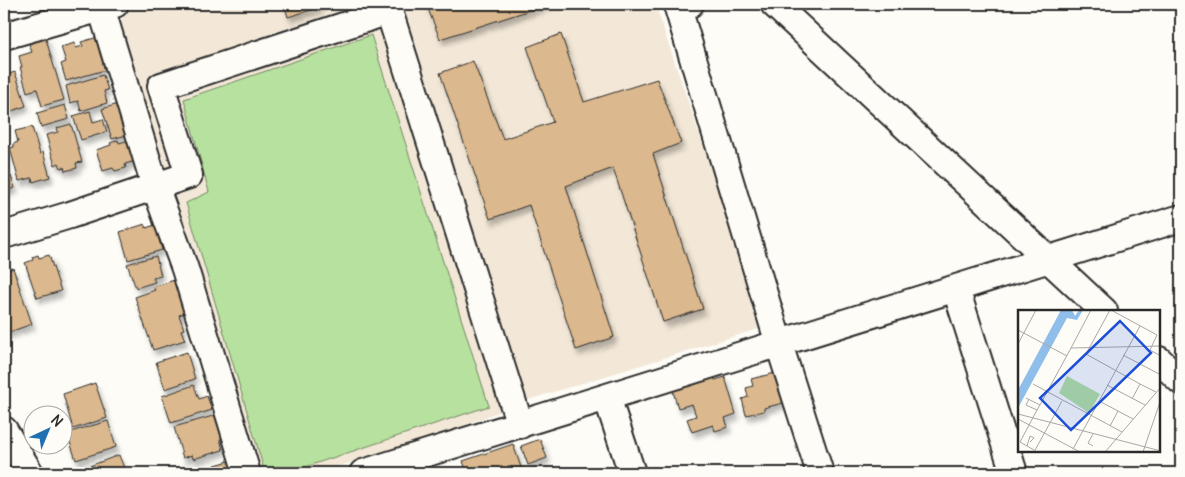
<svg xmlns="http://www.w3.org/2000/svg" width="1185" height="477" viewBox="0 0 1185 477" font-family="Delius,sans-serif">
<style>
.built{fill:#f3e8d7}
.green{fill:#b7e19e;stroke:#718664}
.building{fill:#dbb88d;stroke:#2b2b2b;filter:url(#shadow)}
.lines{fill:none;stroke-linecap:round;stroke-linejoin:round}
.minor-casing{stroke:#2b2b2b;stroke-width:30}
.minor{stroke:#fdfcf7;stroke-width:26}
.inset-road{fill:none;stroke:#a9a8a5;stroke-width:1}
.view{fill:#1d4ed8;fill-opacity:0.15;stroke:#1d4ed8;stroke-width:2.5}
.inset-edge{fill:none;stroke:#2b2b2b;stroke-width:2.5}
</style>
<defs>
<filter id="shadow"><feDropShadow dx="3" dy="5.5" stdDeviation="2.5" flood-color="#0004"/></filter>
</defs>
<rect width="100%" height="100%" fill="#fdfcf7"/>
<filter id="ink" filterUnits="userSpaceOnUse"><feTurbulence type="fractalNoise" baseFrequency=".02" numOctaves="2"/><feDisplacementMap in="SourceGraphic" scale="10" xChannelSelector="R" yChannelSelector="G"/><feConvolveMatrix kernelMatrix="1 2 1 2 8 2 1 2 1" color-interpolation-filters="sRGB"/></filter>
<g filter="url(#ink)">
<path class="built" d="M149,4H655L765,327L531,399L442,434L318,473H256L181,214L118,26L127,11Z"/>
<path class="green" d="M371,35L489,406L287,473H265L186,203L209,192L184,99Z"/>
<path class="building" d="M284,4H319L321,7L288,17Z
M426,4H549L440,39Z
M561,34L584,102L657,79L681,143L653,154L703,309L663,322L613,168L566,186L614,337L576,350L529,205L490,219L440,73L473,61L503,139L553,122L527,47Z
M45,36L64,100L42,106L37,89L27,92L20,67H22L19,56L32,52L28,41Z
M98,37L103,52L100,53L105,70L66,81L61,64L66,62L61,47L75,43L76,48L83,46L81,42Z
M7,71L9,74L15,72L26,106L9,112L8,107L4,108V73Z
M103,75L108,90L104,91L107,103L81,111L78,101L70,103L66,86Z
M118,104L127,135L112,139L102,109Z
M65,105L69,119L41,127L37,113Z
M90,111L93,122L103,119L107,132L81,140L73,116Z
M71,124L82,162L76,163L77,168L65,171L64,167L61,168L59,163L55,165L46,135L58,132L57,128Z
M32,127L40,154L43,152L50,177L33,182L32,178L19,181L10,148L14,147L13,144L18,142L15,131Z
M118,140L119,143L129,140L136,161L125,164L126,168L115,171L113,168L103,171L96,150L111,145L110,143Z
M4,158L9,177L11,176L15,188L4,191Z
M145,224L146,228L155,225L162,250L128,260L120,232Z
M38,255L39,258L49,255L61,291L37,298L25,263L33,260L32,257Z
M156,256L161,276L153,278L155,282L136,288L127,264Z
M6,265L8,270L13,268L32,324L4,334V266Z
M177,279L187,312L179,315L184,329L181,330L185,340L153,350L135,297L155,290L153,287Z
M187,352L195,379L165,389L156,362Z
M775,373L783,403L764,408V411L746,415L742,399L748,397L746,388L753,386L751,379Z
M713,376L715,380L725,377L736,414L725,418L728,427L715,431L713,425L692,432L687,419L696,416L692,404L678,408L672,388Z
M95,383L107,418L73,429L63,394Z
M194,385L199,399L207,396L212,410L171,423L162,396Z
M220,414L227,437L220,439L223,450L193,459L192,455L183,458L174,427Z
M108,421L116,447L76,460L67,433Z
M540,439L547,458L528,465L521,446Z
M513,444L523,473H467L463,461Z
M119,455L126,473H86L84,468Z
M233,460L237,473H210L216,471L215,465Z"/>
<g class="lines">
<g class="minor-casing">
<path id="minor" d="M100,4L155,186L185,269L247,473
M690,4L678,8L779,344L820,473
M774,4L1104,311
M389,11L520,425
M4,36L115,4
M4,235L70,215L189,175L161,86L389,11L387,4
M956,289L1014,473
M1159,360L1181,381
M607,397L632,473
M4,430L30,473
M363,473L1181,218"/>
</g>
<use href="#minor" class="minor"/>
</g>
</g>
<g transform="translate(1018 310)">
<rect width="142" height="142" fill="#fdfcf7"/>
<path d="M49,66L82,84L71,103L41,83Z" fill="#b7e19e"/>
<path d="M43,0H54L57,6L61,0H65L59,10L49,8L0,98V80Z" fill="#8fbeea"/>
<path class="inset-road" d="M92,0L68,44L122,74L114,89M93,0L139,25L132,40L143,46M0,20L49,46M0,34L18,0M53,38L73,0M105,45L143,65M15,74L104,122M122,74L138,82M89,75L127,95M8,88L22,95L53,38L143,36M11,89L8,95L19,100L22,95M81,91L100,101L92,116M100,101L115,109M0,104L143,141M0,109L62,142M75,124L70,133L75,136M9,136L12,126L16,128L12,132M55,139L122,16M16,140L2,132L19,100M16,142L44,91M87,142L143,77M125,142L143,89"/>
<path class="view" d="M102,11L133,43L53,120L22,88Z"/>
<rect width="142" height="142" class="inset-edge"/>
</g>
<rect width="1185" height="477" fill="none" stroke="#fdfcf7" stroke-width="20"/>
<rect x="10" y="10" width="1165" height="457" fill="none" stroke="#2b2b2b" stroke-width="2" filter="url(#ink)"/>
<g transform="translate(48 430) rotate(44)"><circle r="24" fill="#fdfcf7" stroke="#a9a8a5"/>
<path d="M0-4L9 19L0 12L-9 19Z" fill="#1f6fb2"/>
<text y="-8" font-size="14" font-weight="bold" text-anchor="middle" fill="#2b2b2b">N</text>
</g>
</svg>
